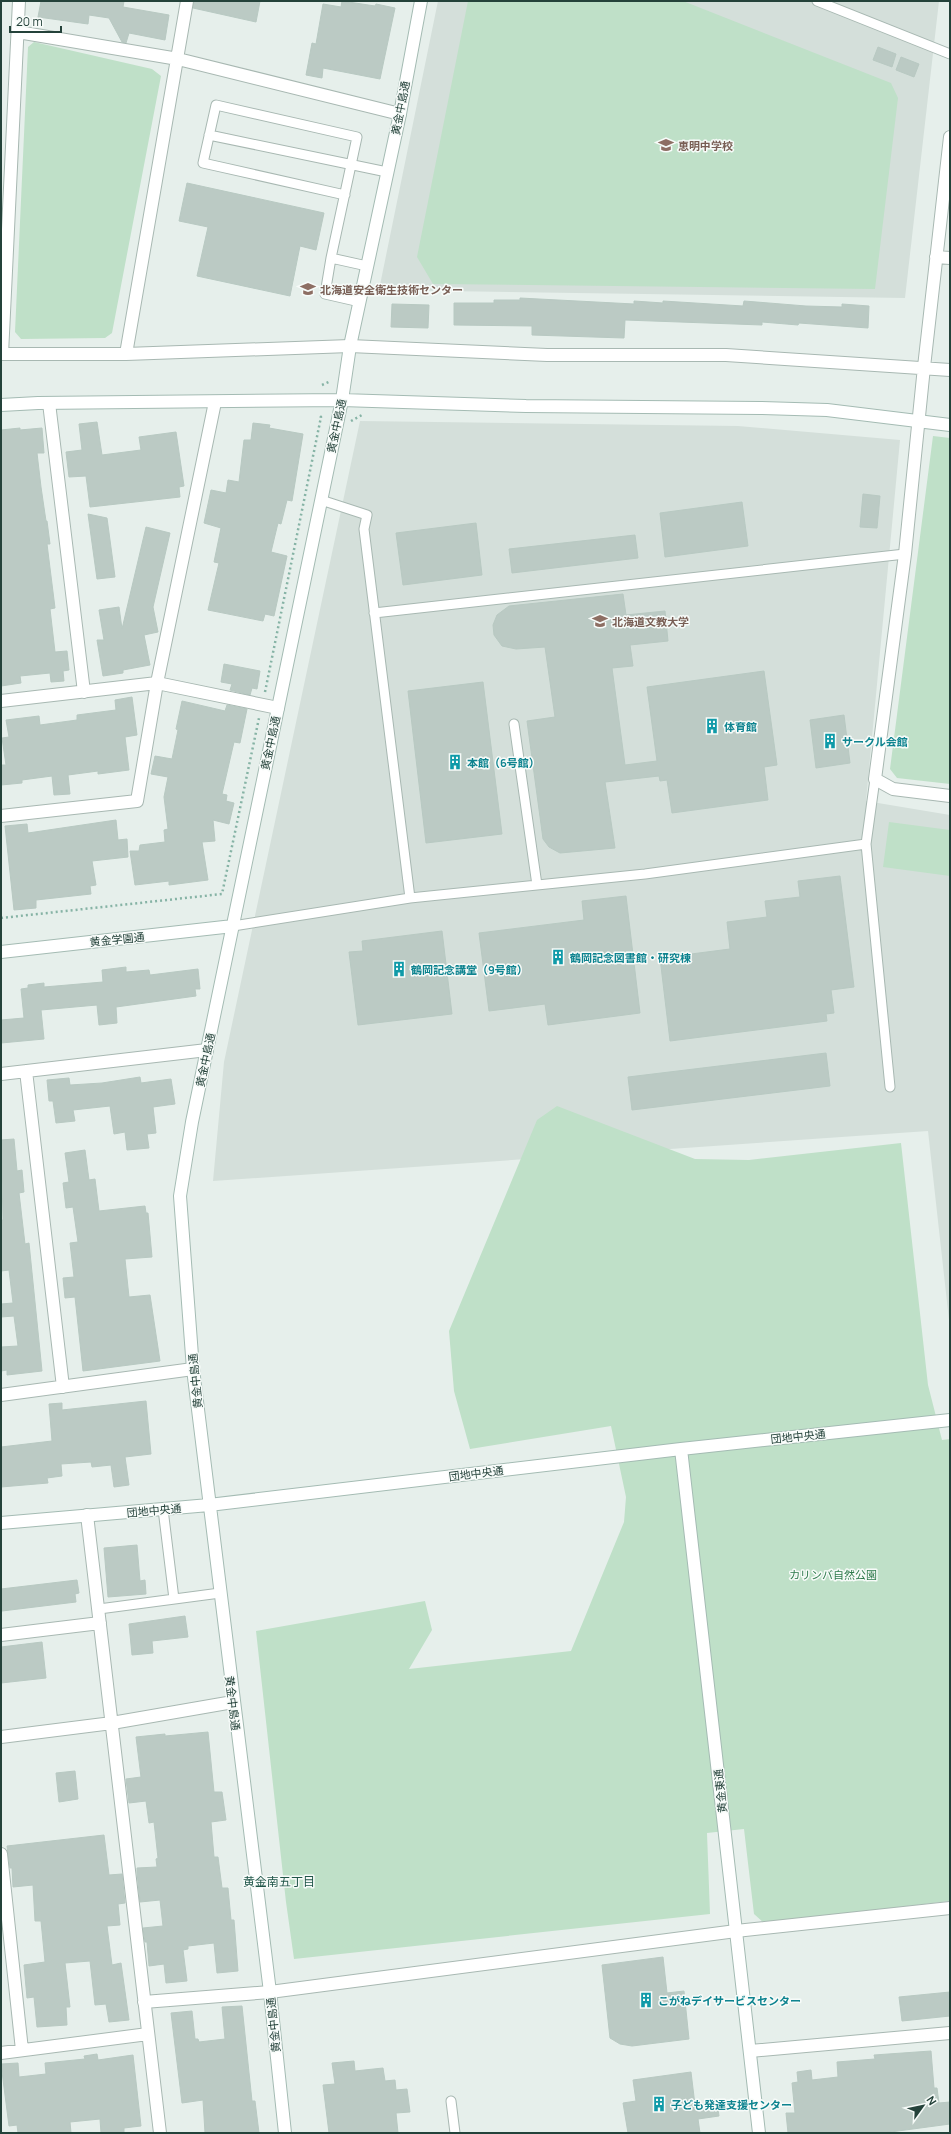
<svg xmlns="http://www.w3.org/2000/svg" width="951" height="2134" viewBox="0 0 951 2134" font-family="Manrope,'Noto Sans JP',sans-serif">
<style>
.built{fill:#d4dfda}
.green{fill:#bfe0c8}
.building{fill:#bbcac4;stroke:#b8c9c2}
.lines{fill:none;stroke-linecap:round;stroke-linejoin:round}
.lane-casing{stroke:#a8b8b2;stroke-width:11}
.street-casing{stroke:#a8b8b2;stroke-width:14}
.secondary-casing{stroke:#a4bbb3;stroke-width:14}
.path{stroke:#86b3a5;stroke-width:2.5;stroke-dasharray:2 3;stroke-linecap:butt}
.lane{stroke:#fff;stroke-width:9}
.street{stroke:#fff;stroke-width:12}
.secondary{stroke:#fff;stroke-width:12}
.labels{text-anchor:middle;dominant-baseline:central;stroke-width:3;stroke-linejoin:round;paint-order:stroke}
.street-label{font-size:11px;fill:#24423a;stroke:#f7fbf9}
.education-label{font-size:11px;font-weight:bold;fill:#785e54;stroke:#f7fbf9;text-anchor:start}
.culture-label{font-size:11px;font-weight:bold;fill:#0d838f;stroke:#f7fbf9;text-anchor:start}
.park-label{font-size:11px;fill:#2d7a4b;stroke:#f7fbf9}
.neighbourhood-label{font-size:12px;fill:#1f5548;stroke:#f7fbf9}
</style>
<rect width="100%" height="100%" fill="#e6efeb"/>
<path class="built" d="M438,1H939L905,298L379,290Z
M360,421L738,426L900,440L866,801L950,815V1329L928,1131L213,1181L224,1062Z"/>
<path class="green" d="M468,1H683L891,83L898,98L875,289L433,284L417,257Z
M34,42L152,69L161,76L112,333L105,338L21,339L15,332L28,47Z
M933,436L950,438V784L897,778L890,769Z
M889,822L950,830V876L883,867Z
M557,1106L695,1159L749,1160L901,1143L928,1385L942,1440L950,1439V1901L764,1923L754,1914L744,1829L707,1833L710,1914L294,1959L286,1902L256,1631L425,1601L432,1630L409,1669L571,1651L624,1522L626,1497L611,1426L470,1449L454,1391L449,1331L537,1120Z"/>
<path class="building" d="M41,1H124L123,7L169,15L165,40L129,33L126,43L122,42L109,18L89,15L88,24L38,17Z
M194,1H260L256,22L193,8Z
M342,1L375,6L376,4L395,8L380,79L323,68L322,78L306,75L312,43L316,44L323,4L341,7Z
M878,47L896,54L892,67L873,60Z
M901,57L919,64L914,77L896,70Z
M187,183L324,213L316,250L300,246L290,296L197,276L208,227L179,221Z
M520,298L634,304V301L663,303V301L743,306L744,301L806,306L842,307V304L869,306L868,328L799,323L798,325L762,322V325L625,320L624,338L532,335V326L454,325V303H494V300H520Z
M392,304L429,305L428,328L391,327Z
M97,422L102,455L141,450L139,437L176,432L184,486L179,487L180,497L90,507L86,476L69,477L66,452L82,450L79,424Z
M253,423L270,425L269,428L303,434L292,501L287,500L281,524L278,523L271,552L287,556L274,616L265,614L263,621L208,610L219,563L214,562L221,528L204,523L211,490L226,493L228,480L239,482L244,440H251Z
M20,428V430L42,428L44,453H37L41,487L46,521H47L50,544H47L55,608L50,609L55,652L67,651L69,670L63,671L64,681L51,682L50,673L20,676L21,683L1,686V430Z
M863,494L880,496L877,528L860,527Z
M742,502L748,546L665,557L660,513Z
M88,514L107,518L115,577L97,579Z
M476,523L482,575L403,585L396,533Z
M146,527L170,533L153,607L158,632L144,635L150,665L123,670V673L103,676L97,640H104L99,610L119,607L122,629Z
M635,535L638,558L512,573L509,549Z
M623,594L626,615L665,611L668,641L630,645L633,666L612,668L625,765L657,761L647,687L764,671L777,765L764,767L768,800L672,813L667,780L660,781L659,776L605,782L615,848L560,853L549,847L543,839L527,721L555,717L545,647L516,649L502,646L494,635L493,625L497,615L509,606Z
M224,664L260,671L257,689L252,688L250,695L230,690L232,684L221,682Z
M483,682L502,834L426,843L408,691Z
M132,697L137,735L125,737L129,770L98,774V771L68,775L70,794L54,795L52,776L22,780V783L1,785V765H6L2,738L9,737L6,720L39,716L40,725L77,720V715L116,710L115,700Z
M182,701L225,711L227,705L247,709L240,743L234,742L222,794L227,795L226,801L234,803L229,824L213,820L215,841L202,842L208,880L169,885V881L135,885L130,851H139L140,845L165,842L164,830L168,829L164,797L168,777L151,774L155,756L172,759L178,730L176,729Z
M844,715L850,763L816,768L810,720Z
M116,820L118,840L127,839L128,857L92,861L96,885L90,886L91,894L36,900V908L14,910L5,826L27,824L28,833Z
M840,876L854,987L831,990L834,1013L826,1014L827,1021L670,1041L660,958L730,949L727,922L767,917L765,901L800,897L798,881Z
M626,896L640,1013L548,1025L545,1004L489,1011L479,933L584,920L582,901Z
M442,931L452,1014L358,1025L349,952L363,951L362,941Z
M126,967V972L149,970L150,975L198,969L200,989H195L196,996L116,1007L117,1023L99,1025L97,1005L41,1010L44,1039L1,1043V1020L24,1018L21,989L28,988V985L44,983V987L103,982L102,970Z
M826,1053L830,1086L632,1110L628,1077Z
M140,1077L141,1083L171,1079L175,1104L153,1107L156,1133L147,1134L149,1148L127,1150L125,1132L114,1134L110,1106L73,1110L75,1121L56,1123L53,1101H49L47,1080L69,1078L70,1085L102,1083Z
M14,1139L17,1171L22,1170L24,1192L19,1193L25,1244L29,1243L42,1371L7,1375V1370L1,1371V1347L18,1346L14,1316L1,1317V1304L13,1303L9,1270L1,1271V1220H3L1,1140Z
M85,1150L89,1180L95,1179L99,1211L145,1206L146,1213H148L152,1257L125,1259L129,1297L150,1295L160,1361L83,1371L75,1297L65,1298L63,1278L74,1277L70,1243L78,1242L73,1207L66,1208L63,1183L69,1182L65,1153Z
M146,1401L151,1454L125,1457L129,1485L114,1487L111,1465L92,1467L91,1462L61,1464L62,1476L47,1478L48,1483L1,1487V1447L52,1441L49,1404L62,1403V1410Z
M137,1545L140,1581L145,1580L146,1594L108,1597L104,1548Z
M77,1580L79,1593L75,1594L76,1602L2,1611L1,1589Z
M185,1616L188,1637L152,1641L153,1653L132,1655L129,1624Z
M42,1642L46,1678L1,1683V1647Z
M208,1732L214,1792H222L226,1820L211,1822L214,1857H218L222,1888H228L231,1920H234L238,1971L217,1973L214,1943L188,1946V1949L183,1950L187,1981L166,1983L164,1964L149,1966L147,1942H145L143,1928L163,1926L160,1900L140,1902L137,1872V1868L157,1867L156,1859L158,1858L154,1822L149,1823L146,1801L129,1803L126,1779L141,1777L136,1737L165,1734V1736Z
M75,1771L78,1799L59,1802L56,1773Z
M104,1835L109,1875L122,1874L125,1903L118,1904L120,1925L107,1926L112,1965L121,1963L129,2020L109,2022L106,2004L95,2005L90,1961L65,1963L70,2007H66L67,2025L37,2027L34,1997L27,1998L24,1965L45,1962L41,1921H35L33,1885L13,1887L12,1868H10L7,1846Z
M663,1957L667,1993L684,1991L689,2039L632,2046L620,2044L610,2038L602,1965Z
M950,1992V2016L902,2021L899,1997Z
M242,2006L252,2101H255L259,2133H205L203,2100L182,2103L171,2013L192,2011L195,2039H198L199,2042L225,2039L222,2007Z
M931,2051L934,2088H937L939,2103L950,2102V2124L883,2133H788L786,2113H795L792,2083L798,2082L797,2072L811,2070L812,2080L838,2077L837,2062L875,2059L874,2055Z
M97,2054L98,2060L133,2055L141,2126L124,2128V2133H101L100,2119L70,2122L71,2133H18L17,2125L9,2126L1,2064L18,2063L19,2077L46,2074L45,2063L85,2059L84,2056Z
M354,2061L355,2071L383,2068L385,2081L395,2080L396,2090L407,2089L410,2112L396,2113L398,2133H329L323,2085L335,2084L332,2063Z
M691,2072L695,2105L717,2101L719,2116L698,2119L700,2133H628L623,2103L636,2101L633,2080Z"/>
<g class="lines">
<g class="lane-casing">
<path id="lane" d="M817,1L950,54
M209,135L387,172
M345,195L203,163L216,105L357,137L331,258L367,266
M331,258L325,294L360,302
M321,500L367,515L364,529L410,898
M374,613L905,554
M514,724L537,885
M866,844L890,1087
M233,926L410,898L645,874L866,844L875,779
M163,1509L174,1599
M99,1609L220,1593
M451,2101L455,2133"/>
</g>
<g class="street-casing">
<path id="street" d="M18,32L178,59L400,114
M950,137L924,367L905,554L875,779L893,789L950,796
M936,257L950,258
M1,354H126L350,346L547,355H726L950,370
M2,354L19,1
M126,354L187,1
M49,403L84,692
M1,701L157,683L278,708
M1,816L137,801L157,683L215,402
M26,1071L63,1387
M1,1074L207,1050
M1,1395L193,1369
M87,1515L160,2133
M1,1635L100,1623
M1,1737L112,1723L233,1702
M1,1854L22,2050
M144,2002L270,1992L736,1931L950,1908
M750,2051L950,2033
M1,2053L148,2034"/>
</g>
<g class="secondary-casing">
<path id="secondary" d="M1,405L38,403L342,400L526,406L760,408L827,410L950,425
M1,952L233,926
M681,1449L759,2133
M1,1523L209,1505L681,1449L950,1420
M285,2133L270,1992L193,1369L180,1196L192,1122L342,400L350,346L400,114L421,1"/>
</g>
<path class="path" d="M322,385L331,381
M351,421L362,415
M265,692L321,417L319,415
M1,918L222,894L259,718"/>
<use href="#lane" class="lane"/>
<use href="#street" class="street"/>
<use href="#secondary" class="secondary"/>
</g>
<defs>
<g id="school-bare" transform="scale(1.2)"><path d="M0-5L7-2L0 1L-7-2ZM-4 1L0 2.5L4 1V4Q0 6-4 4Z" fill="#8d6e63" stroke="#f7fbf9" stroke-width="2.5" paint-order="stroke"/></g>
<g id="university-bare" transform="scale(1.2)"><path d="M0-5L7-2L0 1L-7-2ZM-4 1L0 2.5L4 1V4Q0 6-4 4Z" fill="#8d6e63" stroke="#f7fbf9" stroke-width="2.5" paint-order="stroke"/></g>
<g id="building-bare" transform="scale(1.2)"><path d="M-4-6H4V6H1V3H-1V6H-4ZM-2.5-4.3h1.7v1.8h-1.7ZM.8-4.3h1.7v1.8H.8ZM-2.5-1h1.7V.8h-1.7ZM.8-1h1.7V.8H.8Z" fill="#0f9aa8" stroke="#f7fbf9" stroke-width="2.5" paint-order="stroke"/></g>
</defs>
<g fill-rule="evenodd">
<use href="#school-bare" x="666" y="145"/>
<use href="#school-bare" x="308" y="289"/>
<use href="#university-bare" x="600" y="621"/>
<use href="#building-bare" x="712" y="726"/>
<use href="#building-bare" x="830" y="741"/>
<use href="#building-bare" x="455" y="762"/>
<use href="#building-bare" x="558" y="957"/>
<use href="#building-bare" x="399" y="969"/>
<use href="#building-bare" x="646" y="2000"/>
<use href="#building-bare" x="659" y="2104"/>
</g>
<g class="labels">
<g class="street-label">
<text transform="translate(400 108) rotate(-79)">黄金中島通</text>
<text transform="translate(336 426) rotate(-78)">黄金中島通</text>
<text transform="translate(270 743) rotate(-78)">黄金中島通</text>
<text transform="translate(117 939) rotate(-6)">黄金学園通</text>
<text transform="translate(205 1060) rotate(-78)">黄金中島通</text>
<text transform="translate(195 1381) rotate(-96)">黄金中島通</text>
<text transform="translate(798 1436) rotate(-6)">団地中央通</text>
<text transform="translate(476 1473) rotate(-7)">団地中央通</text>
<text transform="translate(154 1510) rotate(-5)">団地中央通</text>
<text transform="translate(233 1703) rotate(83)">黄金中島通</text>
<text transform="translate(720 1791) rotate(-96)">黄金東通</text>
<text transform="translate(273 2025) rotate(-96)">黄金中島通</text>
</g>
<g class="education-label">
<text x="678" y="145">恵明中学校</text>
<text x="320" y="289">北海道安全衛生技術センター</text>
<text x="612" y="621">北海道文教大学</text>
</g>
<g class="culture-label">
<text x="724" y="726">体育館</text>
<text x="842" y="741">サークル会館</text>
<text x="467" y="762">本館（6号館）</text>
<text x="570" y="957">鶴岡記念図書館・研究棟</text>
<text x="411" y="969">鶴岡記念講堂（9号館）</text>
<text x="658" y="2000">こがねデイサービスセンター</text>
<text x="671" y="2104">子ども発達支援センター</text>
</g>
<g class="park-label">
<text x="833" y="1574">カリンバ自然公園</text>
</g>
<g class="neighbourhood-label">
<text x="279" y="1881">黄金南五丁目</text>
</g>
</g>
<rect width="951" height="2134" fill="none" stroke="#24423a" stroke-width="4"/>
<g transform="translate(923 2106) rotate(57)" stroke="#f7fbf9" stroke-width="3" paint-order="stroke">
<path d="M0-3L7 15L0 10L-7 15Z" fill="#24423a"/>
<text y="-6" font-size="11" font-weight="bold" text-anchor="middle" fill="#24423a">N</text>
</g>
<path d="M10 26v6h51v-6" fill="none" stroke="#24423a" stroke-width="2"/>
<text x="16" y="26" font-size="12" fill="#24423a" stroke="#f7fbf9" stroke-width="3" paint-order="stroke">20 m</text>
</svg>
